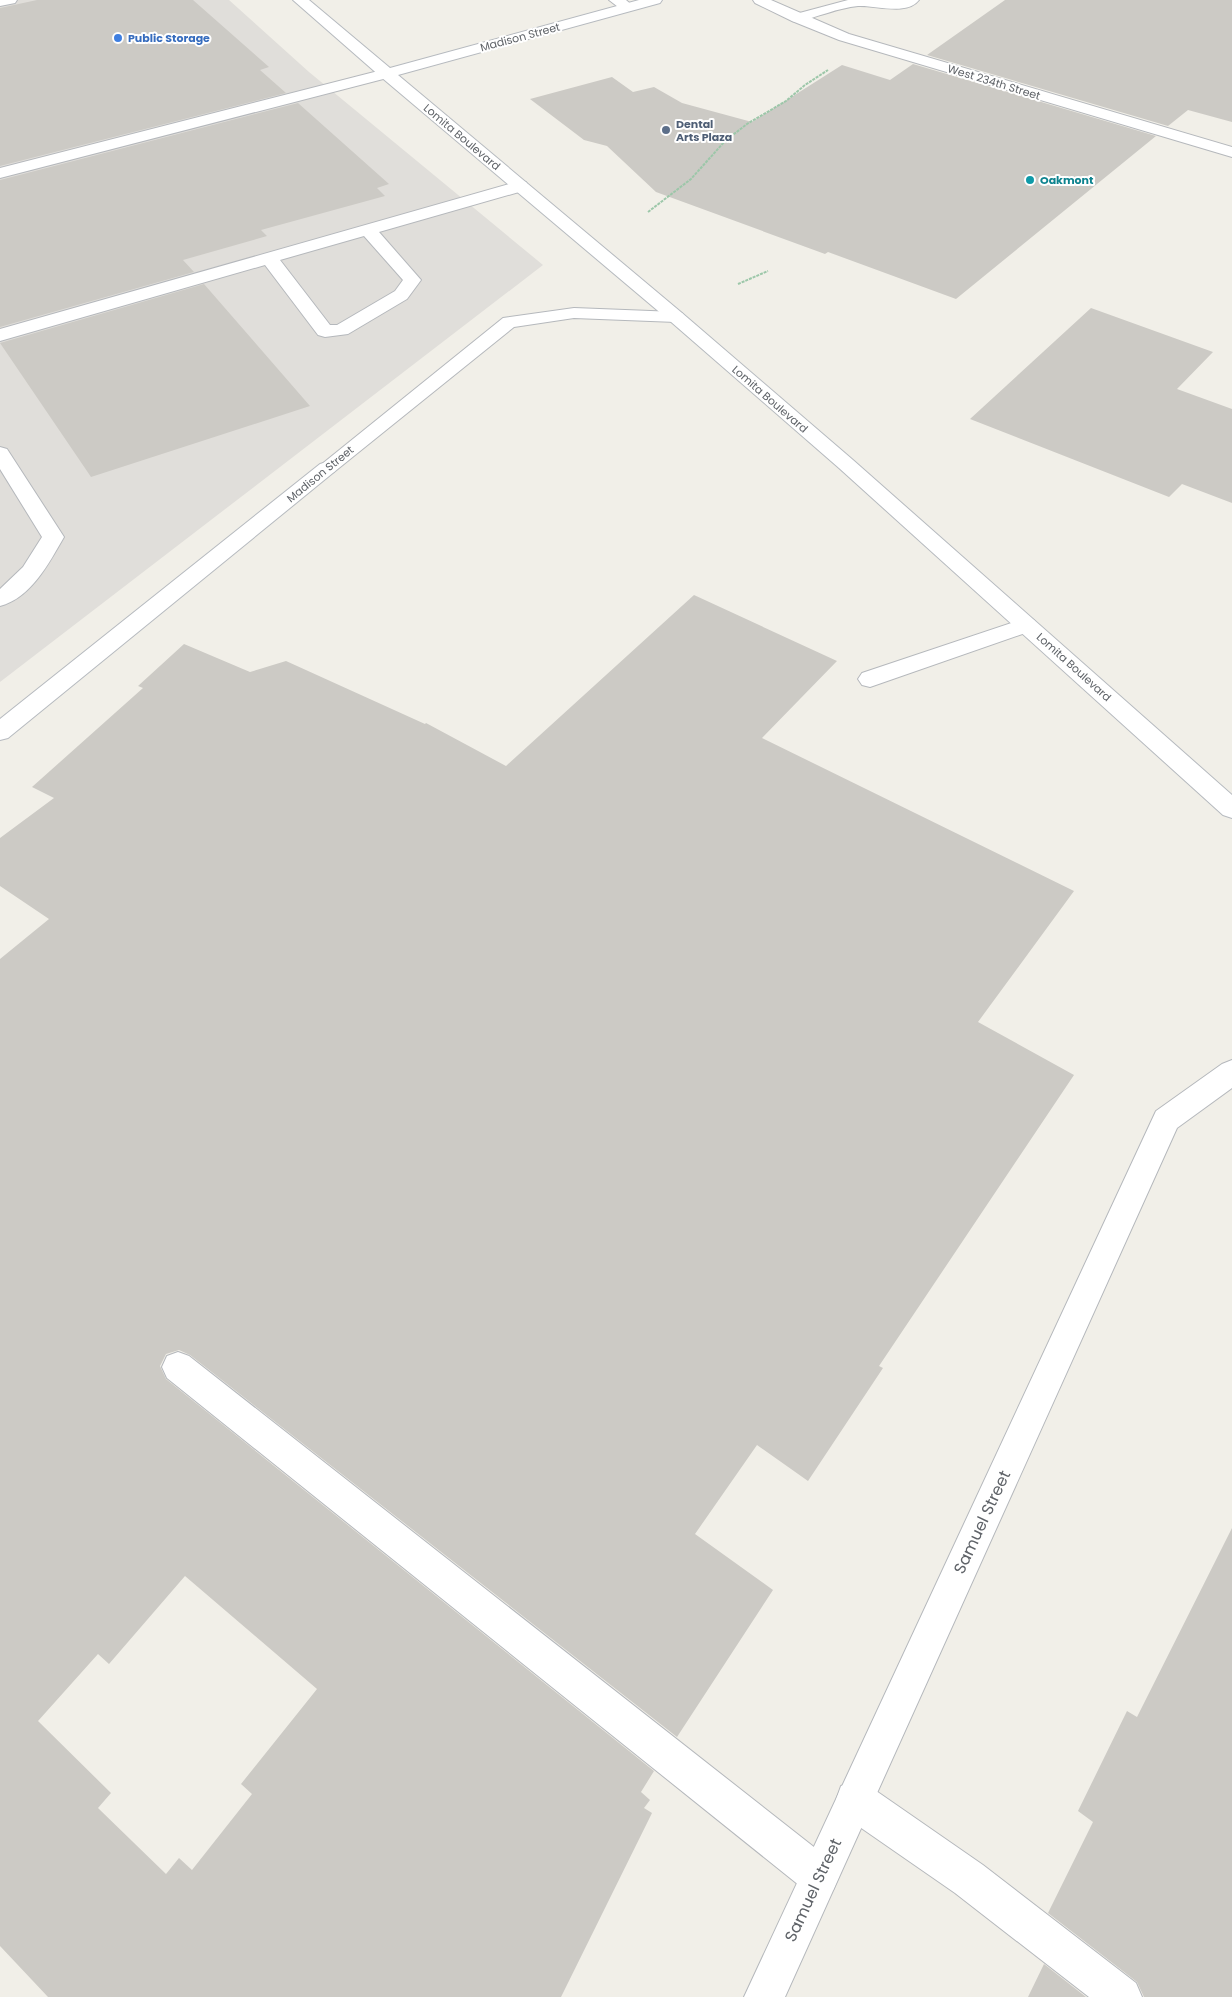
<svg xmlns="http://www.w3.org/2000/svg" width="1232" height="1997" viewBox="0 0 1232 1997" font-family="Poppins,sans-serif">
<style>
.industrial{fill:#e0deda}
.building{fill:#cccac5;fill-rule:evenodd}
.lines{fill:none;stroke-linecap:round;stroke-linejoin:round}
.lane-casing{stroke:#b5b8bc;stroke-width:2}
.street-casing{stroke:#b5b8bc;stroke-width:2}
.secondary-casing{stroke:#b6babf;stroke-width:2}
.path{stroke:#9cc7a9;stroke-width:2;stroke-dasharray:3 1;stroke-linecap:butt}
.lane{fill:#fff;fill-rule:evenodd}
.street{fill:#fff;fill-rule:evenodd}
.secondary{fill:#fff;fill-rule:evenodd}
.shop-dot{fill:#3f7fe0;stroke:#fff;stroke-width:2}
.service-dot{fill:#5c6f8a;stroke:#fff;stroke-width:2}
.culture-dot{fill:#0f9aa8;stroke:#fff;stroke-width:2}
.labels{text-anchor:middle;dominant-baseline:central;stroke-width:4;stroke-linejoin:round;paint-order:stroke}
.far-street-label{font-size:11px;fill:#5f6368;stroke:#fff}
.far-shop-label{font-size:11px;font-weight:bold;fill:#366cbe;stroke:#fff;text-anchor:start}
.far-service-label{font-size:11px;font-weight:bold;fill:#4e5e75;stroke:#fff;text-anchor:start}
.far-culture-label{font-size:11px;font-weight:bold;fill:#0d838f;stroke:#fff;text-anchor:start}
.near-street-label{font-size:16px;fill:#5f6368;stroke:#fff}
</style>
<rect width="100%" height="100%" fill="#f1efe8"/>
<path class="industrial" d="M0,0H229L309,72L543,265L0,682Z"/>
<path class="building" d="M37,0H193L269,67L260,70L286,93L0,166V8Z
M1005,0H1232V122L1188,110L1168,126L927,55Z
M913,64L1156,136L956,299L828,252L825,254L656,192L607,146L584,140L530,99L612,77L633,92L654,87L682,103L752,122L842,65L890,80Z
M298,103L389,184L377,188L385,196L261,230L267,236L183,260L194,272L0,327V180Z
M204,284L310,406L91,477L0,343Z
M1091,308L1213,352L1177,389L1232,409V503L1182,484L1169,497L970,419Z
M694,595L837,661L762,738L1074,891L978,1022L1074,1075L879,1366L883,1368L808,1481L757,1445L695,1534L773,1590L677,1737L190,1355L179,1350L166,1354L160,1366L166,1379L654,1771L641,1792L650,1800L644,1808L652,1813L561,1997H48L0,1946V959L49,919L0,886V838L54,798L32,787L143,688L138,686L184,644L250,672L286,661L425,724L426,723L506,766ZM185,1576L317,1689L241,1784L252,1794L192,1870L179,1858L166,1874L98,1808L111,1793L38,1721L98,1654L109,1664Z
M1232,1528V1997H1144L1137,1982L1048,1913L1093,1822L1078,1811L1127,1711L1137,1717Z
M1044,1964L1086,1997H1028Z"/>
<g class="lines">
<g class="lane-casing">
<path id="lane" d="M0,0H17L15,3L0,6Z
M609,0H626L634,7L632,10H622Z
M848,0H919C907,16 876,5 858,6C838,8 817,17 797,22L792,21L790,18L792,15Z
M386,69L391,71L394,74L391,77L0,178V168Z
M520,181L526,182L528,186L526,190L379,232L421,280L407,299L348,334L325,337L318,335L265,265L0,341V329ZM364,236L403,280L395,291L337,325H330L280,260Z
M0,447L7,449L64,537C49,563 31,598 0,606V589L23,567L42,537L0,469Z
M1026,618L1034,620L1037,625L1034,630L870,687L862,685L858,679L862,673Z
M178,1352L189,1356L833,1862L839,1876L833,1890L819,1896L805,1890L167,1378L162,1367L167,1356Z
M855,1781L869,1786L983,1865L1136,1983L1142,1997H1089L955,1893L841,1814L836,1800L841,1786Z"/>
</g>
<g class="street-casing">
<path id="street" d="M753,0H771L849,34L1232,147V157L839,40L792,21L755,3Z
M574,308L676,312L682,313L685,317L682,321L676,322L574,318L514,327L334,472L327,474L320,472L317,468L503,318Z
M1232,1060V1088L1177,1128L785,1997H744L1156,1111L1222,1064Z"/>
</g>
<g class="secondary-casing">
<path id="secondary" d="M293,0H309L390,68L639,0H662L660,3L398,75L682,313L853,460L1232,795V818L1223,815L839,468L670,321L381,77Z
M327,462L334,464L337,468L334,472L8,738L0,740V719L320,464Z"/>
</g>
<path class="path" d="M648,212L691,179L725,141L747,124L786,101L805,85L828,70
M738,284L768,271"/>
<use href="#lane" class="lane"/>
<use href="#street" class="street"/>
<use href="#secondary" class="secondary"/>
</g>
<circle class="shop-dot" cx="118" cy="38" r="5"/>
<circle class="service-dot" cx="666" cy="130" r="5"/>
<circle class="culture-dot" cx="1030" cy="180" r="5"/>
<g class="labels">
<g class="far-street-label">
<text transform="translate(520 37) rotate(-15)">Madison Street</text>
<text transform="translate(994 82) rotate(17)">West 234th Street</text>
<text transform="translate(462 137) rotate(40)">Lomita Boulevard</text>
<text transform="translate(770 399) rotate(41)">Lomita Boulevard</text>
<text transform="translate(320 474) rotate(-39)">Madison Street</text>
<text transform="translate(1074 667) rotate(42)">Lomita Boulevard</text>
</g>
<g class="far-shop-label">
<text x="128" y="38">Public Storage</text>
</g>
<g class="far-service-label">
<text x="676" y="124">Dental<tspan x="676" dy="13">Arts Plaza</tspan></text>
</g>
<g class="far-culture-label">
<text x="1040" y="180">Oakmont</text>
</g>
<g class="near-street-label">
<text transform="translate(982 1522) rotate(-65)">Samuel Street</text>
<text transform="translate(813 1890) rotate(-65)">Samuel Street</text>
</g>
</g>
</svg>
